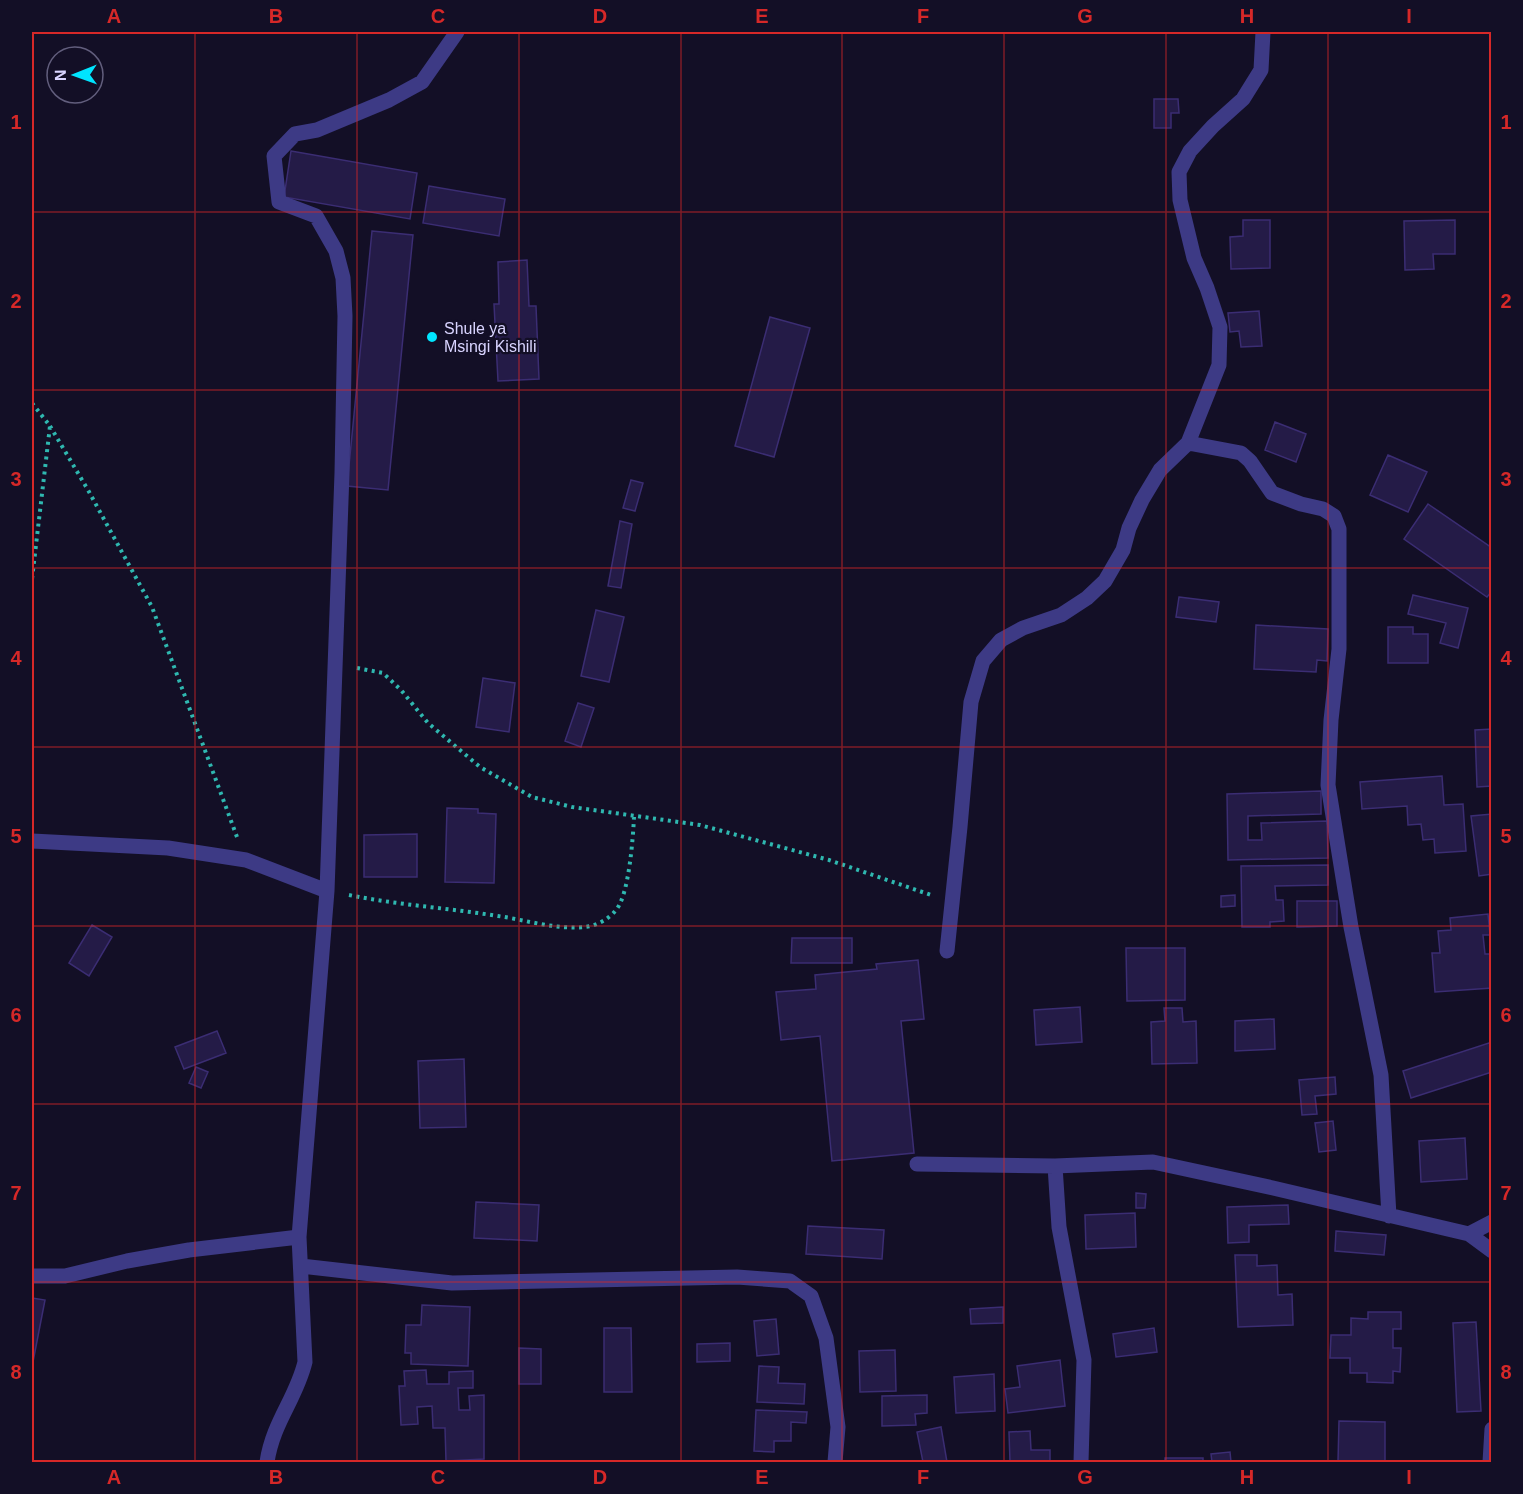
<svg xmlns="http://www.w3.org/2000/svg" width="1523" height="1494" viewBox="0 0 1523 1494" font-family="Helvetica,sans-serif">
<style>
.building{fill:#241b47;stroke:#3b2d73;stroke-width:1.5}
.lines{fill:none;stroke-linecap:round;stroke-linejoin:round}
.path{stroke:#2fb8b0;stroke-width:4;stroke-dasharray:3 4.5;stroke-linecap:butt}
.minor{stroke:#3d3a85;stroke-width:15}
.grid{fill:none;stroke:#d62828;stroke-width:1.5;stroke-opacity:0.55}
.poi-dot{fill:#00e5ff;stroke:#130f26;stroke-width:2}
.labels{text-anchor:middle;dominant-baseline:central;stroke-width:4.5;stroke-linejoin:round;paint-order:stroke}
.poi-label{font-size:16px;fill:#d9d4ff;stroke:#130f26;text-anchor:start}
.neatline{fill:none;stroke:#d62828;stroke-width:2}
.grid-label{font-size:20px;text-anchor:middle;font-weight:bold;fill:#d62828}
</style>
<rect width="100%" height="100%" fill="#130f26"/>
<path class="building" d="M1154,99H1178L1179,113H1171V128H1154Z
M291,151L417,173L410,219L284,197Z
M429,186L505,199L499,236L423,223Z
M1243,220H1270V268L1231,269L1230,237L1243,236Z
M1455,220V254H1433L1434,269L1405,270L1404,221Z
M372,231L413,235L388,490L347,486Z
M527,260L529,306H536L539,379L498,381L494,304H499L498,262Z
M1259,311L1262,346L1241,347L1239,331L1230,332L1228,313Z
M770,317L810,328L774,457L735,446Z
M1275,422L1306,434L1296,462L1265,450Z
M1388,455L1427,472L1408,512L1370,495Z
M631,480L643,483L635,511L623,508Z
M1428,504L1492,548V591L1487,597L1404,539Z
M620,521L632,524L621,588L608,586Z
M1413,595L1468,608L1458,648L1440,643L1446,623L1408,614Z
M1179,597L1219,602L1216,622L1176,617Z
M596,610L624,617L609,682L581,676Z
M1256,625L1328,629L1327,661L1317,660L1316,672L1254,669Z
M1388,627H1413V634H1428V663H1388Z
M483,678L515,683L509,732L476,727Z
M578,703L594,708L581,747L565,741Z
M1492,729V786L1477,787L1475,730Z
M1442,776L1444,805L1463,804L1466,851L1435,853L1434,839L1423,840L1421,824L1408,825L1407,806L1362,809L1360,782Z
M1321,791V814L1248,816V840H1262L1261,823L1327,821L1328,858L1228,860L1227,794Z
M447,808L478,809V813L496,814L494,883L445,882Z
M1492,814V874L1479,876L1471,816Z
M417,834V877H364V835Z
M1328,865V885L1275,886L1276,900H1283L1284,921L1270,922V927H1242L1241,866Z
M1235,895V906L1221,907V896Z
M1297,901H1337V926L1297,927Z
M1488,914L1490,935H1483L1485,954H1492V988L1435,992L1432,953H1440L1438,931L1451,930L1450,918Z
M92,925L112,937L89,976L69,963Z
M792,938H852V963H791Z
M1126,948H1185V1000L1127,1001Z
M918,960L924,1019L901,1021L914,1153L832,1161L820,1036L781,1040L776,992L816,989L815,975L877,969L876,964Z
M1080,1007L1082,1042L1036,1045L1034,1010Z
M1164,1008H1182L1183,1022L1196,1021L1197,1063L1152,1064L1151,1022L1165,1021Z
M1274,1019L1275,1049L1235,1051V1021Z
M217,1031L226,1053L184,1069L175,1047Z
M1492,1042V1072L1411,1098L1403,1071Z
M464,1059L466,1127L420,1128L418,1061Z
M196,1067L208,1072L201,1088L189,1083Z
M1335,1077L1336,1094L1315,1096L1317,1114L1302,1115L1299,1080Z
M1333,1121L1336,1150L1319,1152L1315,1123Z
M1465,1138L1467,1179L1421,1182L1419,1141Z
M1136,1193L1146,1194L1145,1208H1136Z
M476,1202L539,1205L537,1241L474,1238Z
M1288,1205L1289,1224L1249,1225V1242L1228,1243L1227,1207Z
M1135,1213L1136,1247L1086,1249L1085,1215Z
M808,1226L884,1230L882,1259L806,1254Z
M1336,1231L1386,1235L1384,1255L1335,1251Z
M1235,1255H1257V1266L1277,1265L1278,1295L1292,1294L1293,1325L1238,1327Z
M32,1298L45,1300L32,1367Z
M422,1305L470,1307L468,1366L411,1364V1353H405L406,1325H421Z
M1003,1307V1323L971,1324L970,1309Z
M1368,1312H1401V1329H1393V1348H1401L1400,1372L1393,1371V1383L1367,1382V1373H1350V1358H1330L1331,1335H1351V1318L1368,1319Z
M776,1319L779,1354L757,1356L754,1321Z
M1476,1322L1481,1411L1457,1412L1453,1323Z
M604,1328H631L632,1392H604Z
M1154,1328L1157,1352L1116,1357L1113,1334Z
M730,1343V1361L697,1362V1344Z
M519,1348L541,1349V1384H519Z
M895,1350L896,1391L860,1392L859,1351Z
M1060,1360L1065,1406L1008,1413L1005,1389L1020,1387L1017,1366Z
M759,1366L779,1367L778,1383L805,1384L804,1404L757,1402Z
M426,1370L427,1384H449V1372L473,1371V1388H458L459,1410H470L469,1396L484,1395V1459L446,1461L445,1428H433L432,1406L417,1407L418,1424L401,1425L399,1386H405L404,1371Z
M994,1374L995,1411L956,1413L954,1377Z
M927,1395V1413L915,1414L916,1425L882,1426V1396Z
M756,1410L807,1412L806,1423L791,1422V1441H774V1452L754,1451Z
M1339,1421L1385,1422V1462H1338Z
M941,1427L947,1462H923L917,1432Z
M1030,1431L1031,1450H1050V1462H1010L1009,1432Z
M1230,1452L1231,1462H1212L1211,1454Z
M1165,1458H1203V1462H1165Z"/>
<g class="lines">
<path class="path" d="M32,403L50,426L32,579
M50,426L88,490L152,607L237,837
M357,668L383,673L401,690L428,723L480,767L532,797L572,807L700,825L829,860L931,895
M349,895C398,905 448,908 498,916C526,920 557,930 585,927C596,926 609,919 616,910C629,895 633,838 634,817"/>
<path class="minor" d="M1188,443L1241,453L1250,461L1272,493L1301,504L1323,509L1334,516L1339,529V649L1331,720L1328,785L1351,927L1381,1075L1389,1216
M32,841L168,848L246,860L327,891
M947,951L960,827L971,702L983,661L1001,640L1023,628L1061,615L1087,598L1105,581L1123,550L1129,528L1142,500L1160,470L1188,443L1219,365L1220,327L1207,288L1194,258L1180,200L1179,172L1190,151L1213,126L1243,99L1261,70L1263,32
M917,1164L1055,1166L1153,1162L1273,1188L1469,1234L1492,1251
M1055,1166L1059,1227L1084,1360L1081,1462
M1469,1234L1492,1222
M301,1266L452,1283L737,1277L790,1281L811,1296L826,1338L838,1427L835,1462
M32,1276H65L127,1261L189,1250L299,1237
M267,1462C273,1422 296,1399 305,1362L299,1237L327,891L342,473L345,316L343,278L336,251L316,216L279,202L274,156L295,134L317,130L389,100L422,82L457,32
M1490,1462L1492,1429"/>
</g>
<path class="grid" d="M195,32V1462M357,32V1462M519,32V1462M681,32V1462M842,32V1462M1004,32V1462M1166,32V1462M1328,32V1462M32,212H1492M32,390H1492M32,568H1492M32,747H1492M32,926H1492M32,1104H1492M32,1282H1492"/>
<circle class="poi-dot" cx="432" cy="337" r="6"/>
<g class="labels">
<g class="poi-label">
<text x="444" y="328">Shule ya<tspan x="444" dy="18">Msingi Kishili</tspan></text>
</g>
</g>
<rect width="1523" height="1494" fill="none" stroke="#130f26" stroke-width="66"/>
<g transform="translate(75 75) rotate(269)"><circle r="28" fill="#130f26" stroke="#625e7d" stroke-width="1.5"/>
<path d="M0-4.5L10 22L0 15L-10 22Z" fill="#00e5ff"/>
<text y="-9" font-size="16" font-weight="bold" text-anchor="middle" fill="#d9d4ff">N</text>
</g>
<rect x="33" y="33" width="1457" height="1428" class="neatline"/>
<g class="grid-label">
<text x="114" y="23">A</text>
<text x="276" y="23">B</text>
<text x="438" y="23">C</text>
<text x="600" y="23">D</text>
<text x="762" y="23">E</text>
<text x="923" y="23">F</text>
<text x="1085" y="23">G</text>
<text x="1247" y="23">H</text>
<text x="1409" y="23">I</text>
<text x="16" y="129">1</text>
<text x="1506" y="129">1</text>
<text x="16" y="308">2</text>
<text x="1506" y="308">2</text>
<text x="16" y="486">3</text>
<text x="1506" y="486">3</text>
<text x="16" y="665">4</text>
<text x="1506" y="665">4</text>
<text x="16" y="843">5</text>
<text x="1506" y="843">5</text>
<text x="16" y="1022">6</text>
<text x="1506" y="1022">6</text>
<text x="16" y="1200">7</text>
<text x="1506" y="1200">7</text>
<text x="16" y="1379">8</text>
<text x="1506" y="1379">8</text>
<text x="114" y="1484">A</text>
<text x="276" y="1484">B</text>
<text x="438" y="1484">C</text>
<text x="600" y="1484">D</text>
<text x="762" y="1484">E</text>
<text x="923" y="1484">F</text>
<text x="1085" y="1484">G</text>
<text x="1247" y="1484">H</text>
<text x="1409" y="1484">I</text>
</g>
</svg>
